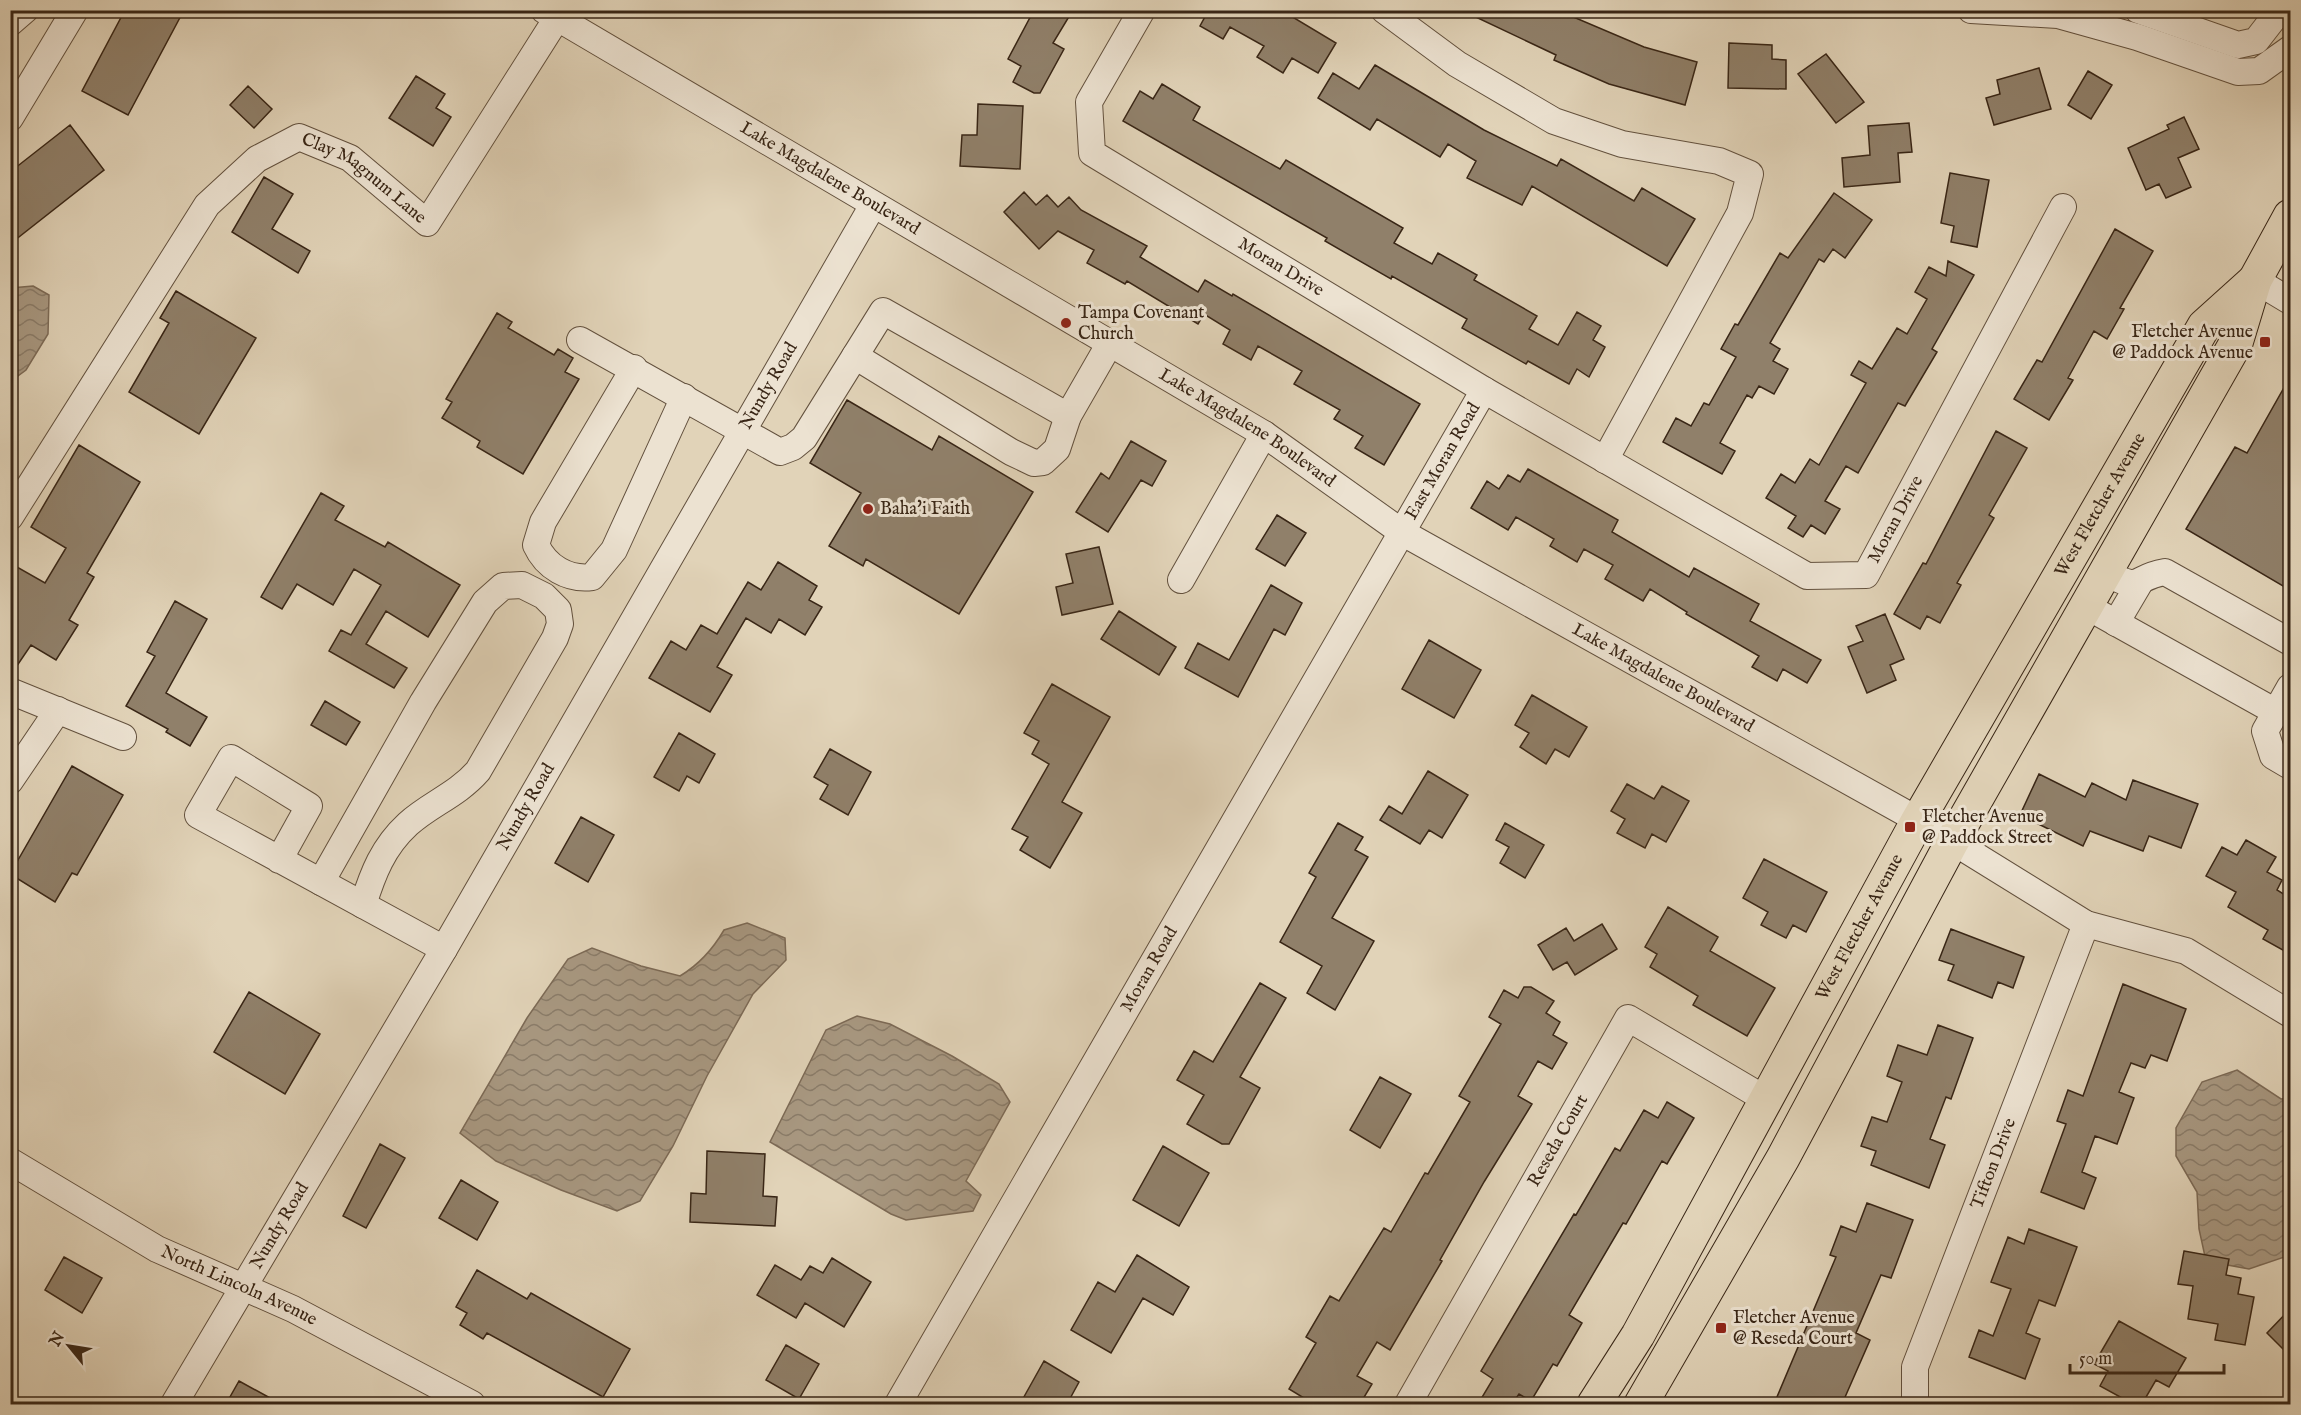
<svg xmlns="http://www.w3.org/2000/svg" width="2301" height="1415" viewBox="0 0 2301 1415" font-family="'IM FELL English',serif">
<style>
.water{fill:url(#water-waves);stroke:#7c6a56;stroke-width:1.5}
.building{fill:#90806a;stroke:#392616;stroke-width:1.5}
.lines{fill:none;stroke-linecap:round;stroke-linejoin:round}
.minor-casing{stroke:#63513e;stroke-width:28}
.major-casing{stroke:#392616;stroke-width:35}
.minor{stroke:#ece2d1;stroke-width:26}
.major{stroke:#e1d3b8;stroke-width:33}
.poi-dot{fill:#8f2418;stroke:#ece2d1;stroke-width:2}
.labels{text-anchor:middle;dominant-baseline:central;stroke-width:6;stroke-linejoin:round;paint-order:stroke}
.street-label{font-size:18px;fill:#392616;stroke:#ece2d1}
.poi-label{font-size:18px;fill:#392616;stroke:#ece2d1;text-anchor:start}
</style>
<defs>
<pattern id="water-waves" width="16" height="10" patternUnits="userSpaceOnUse" patternTransform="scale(1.5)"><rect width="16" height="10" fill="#a89881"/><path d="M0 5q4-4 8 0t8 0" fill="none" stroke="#8a7c69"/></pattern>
</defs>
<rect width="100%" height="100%" fill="#e1d3b8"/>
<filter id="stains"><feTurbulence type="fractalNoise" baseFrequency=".00333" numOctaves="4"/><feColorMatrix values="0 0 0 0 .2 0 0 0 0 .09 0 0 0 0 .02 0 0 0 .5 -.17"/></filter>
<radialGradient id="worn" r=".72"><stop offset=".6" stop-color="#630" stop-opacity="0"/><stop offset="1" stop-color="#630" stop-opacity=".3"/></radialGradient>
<path class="water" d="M33,286L49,295L48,334L26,370L11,381V288Z
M747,923L785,938L786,960L753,994L707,1076L673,1146L640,1201L617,1211L561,1190L496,1161L460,1133L527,1018L568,959L592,948L641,966L680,976C700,964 713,949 724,930Z
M857,1016L890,1024L952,1056L999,1084L1010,1102L966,1181L981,1195L973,1211L906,1220L891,1214L770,1142L826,1030Z
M2237,1070L2281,1099L2290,1098V1255L2249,1269L2206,1261L2199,1229L2197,1192L2176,1156V1128L2202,1082Z"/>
<path class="building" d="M125,10H184L128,115L82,91Z
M1034,10H1073L1053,43L1064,49L1040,93H1034L1013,82L1021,66L1008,59Z
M1202,10H1281L1336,43L1318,73L1292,58L1283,73L1257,57L1264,46L1230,27L1223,39L1200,26L1207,13Z
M1461,10H1557L1644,47L1697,62L1685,105L1609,84L1554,60L1556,55Z
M1729,43L1772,45V59L1786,60V89L1728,88Z
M1826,54L1864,102L1836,123L1798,74Z
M1375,65L1484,130L1557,166L1561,159L1634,201L1642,188L1695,219L1667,266L1532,186L1522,205L1467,178L1476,161L1448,144L1440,157L1377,119L1370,130L1318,98L1333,73L1359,89Z
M2039,68L2051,109L1994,125L1986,98L2000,94L1997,80Z
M2088,71L2112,85L2091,119L2068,105Z
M416,76L445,94L436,108L451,117L433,146L389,118Z
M1162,84L1200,107L1193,120L1280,169L1286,160L1403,228L1394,243L1432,264L1438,253L1477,275L1474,280L1537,316L1529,329L1558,345L1577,312L1601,326L1593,340L1605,347L1589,377L1577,369L1569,384L1528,361L1526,364L1462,328L1467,319L1392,276L1391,279L1325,241L1327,238L1123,121L1140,91L1153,99Z
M248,86L272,109L254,128L230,105Z
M978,104L1023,106L1020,169L960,166L962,135H977Z
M2184,117L2199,149L2178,158L2191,187L2166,198L2159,184L2146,190L2128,148L2169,129L2167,125Z
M1909,123L1912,152L1898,153L1900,182L1844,187L1842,158L1870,155L1868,126Z
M70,125L104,170L10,244V172Z
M1950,173L1989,180L1977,247L1951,242L1954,226L1941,223Z
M264,177L293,194L272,229L310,251L298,273L232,232Z
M1024,192L1036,205L1047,195L1058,207L1069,197L1081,210L1147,246L1140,257L1198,292L1205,280L1232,296L1233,294L1420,404L1384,465L1355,448L1363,436L1334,419L1340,410L1294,384L1302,371L1258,346L1251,360L1223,344L1230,330L1204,314L1198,324L1127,281L1125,284L1087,263L1094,250L1058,231L1039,249L1004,212Z
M1834,193L1872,220L1845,258L1833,249L1824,262L1819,259L1770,343L1780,349L1773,361L1788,369L1774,394L1759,386L1752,398L1747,395L1720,443L1735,451L1722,474L1663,442L1676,418L1691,426L1704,403L1709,405L1736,357L1721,349L1735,324L1738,325L1780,253L1788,258Z
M2115,229L2153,251L2120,308L2124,309L2107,339L2094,331L2068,378L2073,380L2049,420L2014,399L2037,360L2042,362Z
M1948,261L1974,275L1932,349L1937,352L1905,406L1898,403L1858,473L1846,466L1825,501L1840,509L1825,534L1811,525L1803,537L1788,528L1796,516L1766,498L1781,474L1795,483L1810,459L1819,465L1866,383L1851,375L1859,361L1872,369L1897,328L1907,334L1927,299L1915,292L1929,267L1946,276Z
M176,291L256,338L199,434L129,392L169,323L160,318Z
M497,313L512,322L508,328L554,355L558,349L573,358L565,372L579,379L523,474L477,447L480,441L442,418L452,402L446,399Z
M2290,377V590L2186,529L2235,447L2247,453Z
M847,400L932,450L939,436L1033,492L959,614L866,559L863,566L829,546L861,493L810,463Z
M1996,431L2027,448L1989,515L1994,518L1957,583L1961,585L1940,623L1927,616L1920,629L1894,614L1923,563L1926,564Z
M1131,441L1166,461L1152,486L1141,480L1108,532L1076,512L1101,473L1109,479Z
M79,445L140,482L87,573L94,577L69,620L78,625L56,660L31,645L10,676V563L45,583L66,548L31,527Z
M1528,469L1618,520L1612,532L1689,577L1694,568L1759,604L1750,621L1821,660L1807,683L1783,669L1777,681L1752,667L1759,656L1686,614L1687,612L1650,589L1643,601L1605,579L1613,565L1584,549L1577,562L1550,546L1554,539L1516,517L1508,530L1471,508L1487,481L1499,489L1508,475L1520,482Z
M321,493L344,506L335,520L385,547L388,542L460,585L428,637L386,611L366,644L407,668L394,688L329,651L341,630L351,635L381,585L354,569L333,605L297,584L282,609L261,597Z
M1277,515L1306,533L1285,566L1256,549Z
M1099,547L1113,604L1062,615L1056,587L1073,583L1066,554Z
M778,562L817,586L809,600L822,607L805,635L779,619L771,633L746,618L717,667L732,675L710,712L649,678L671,641L686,650L701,625L717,634L748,582L761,590Z
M1271,585L1302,603L1285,635L1274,629L1238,697L1185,668L1198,643L1229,660Z
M175,601L207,619L166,693L207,717L190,746L166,732L168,729L126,706L155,656L147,652Z
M1119,611L1176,647L1159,675L1101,639Z
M1885,614L1904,659L1890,665L1896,680L1867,693L1848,647L1863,641L1856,626Z
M1429,640L1481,670L1454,718L1402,689Z
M1052,684L1110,717L1062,802L1082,813L1050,868L1020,850L1028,837L1012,829L1049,764L1032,754L1039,741L1024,733Z
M1532,695L1587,727L1569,757L1555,749L1546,764L1520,747L1529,733L1515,725Z
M325,701L360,722L346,745L311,725Z
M679,733L715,754L699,783L687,776L679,791L654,777Z
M830,749L871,772L848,815L820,799L828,785L814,777Z
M72,766L123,795L77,875L72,873L55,902L10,874Z
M1428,771L1468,795L1442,838L1429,830L1420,844L1380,820L1389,806L1402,814Z
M2039,774L2085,797L2092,783L2126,800L2133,780L2198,804L2181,848L2149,836L2143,851L2090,831L2083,846L2020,815Z
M1627,784L1654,799L1662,786L1689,801L1666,842L1652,834L1645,848L1617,833L1625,819L1611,811Z
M581,817L614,835L588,882L555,863Z
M1338,823L1363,837L1355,850L1368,857L1332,918L1374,941L1335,1010L1307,993L1322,966L1280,942L1316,877L1309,873Z
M1505,823L1544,845L1525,878L1500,863L1509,847L1496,840Z
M2246,840L2276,857L2267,872L2282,880L2277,890L2290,898V954L2263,939L2268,930L2228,907L2236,892L2206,876L2222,847L2237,855Z
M1764,859L1827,892L1806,932L1793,925L1786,938L1761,925L1768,912L1743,898Z
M1668,907L1718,937L1710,951L1775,988L1747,1036L1693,1005L1698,996L1650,967L1657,954L1645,947Z
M1602,924L1617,949L1575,975L1567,962L1553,970L1538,945L1566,928L1574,941Z
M1951,929L2024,957L2013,988L1998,982L1992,998L1948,980L1954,965L1939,960Z
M1260,983L1286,998L1240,1077L1260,1088L1229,1144H1222L1187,1124L1204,1095L1177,1080L1194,1051L1213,1062Z
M2123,984L2186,1009L2167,1061L2151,1055L2145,1068L2131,1063L2119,1092L2134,1098L2117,1144L2095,1136L2082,1172L2096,1178L2084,1209L2041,1192L2066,1124L2057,1121L2068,1090L2083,1096Z
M1524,987H1531L1554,1001L1546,1013L1560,1022L1553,1035L1567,1043L1552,1069L1538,1061L1518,1096L1532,1104L1484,1182L1440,1260L1442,1261L1390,1350L1377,1342L1357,1376L1372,1384L1360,1404H1300L1304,1398L1289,1389L1316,1343L1306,1337L1330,1296L1339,1301L1384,1228L1391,1232L1425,1173L1428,1174L1470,1102L1459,1096L1501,1024L1489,1017L1504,990L1518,998Z
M249,992L320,1034L285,1094L214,1052Z
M1938,1025L1973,1038L1951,1099L1946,1097L1930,1139L1945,1145L1929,1188L1871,1165L1876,1151L1861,1146L1872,1117L1887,1122L1902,1082L1887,1076L1898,1045L1927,1055Z
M1380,1077L1411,1094L1380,1148L1350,1130Z
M1667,1102L1694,1118L1667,1164L1662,1161L1626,1224L1623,1223L1569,1315L1582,1323L1557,1366L1553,1364L1531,1401L1519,1394L1512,1404H1478L1493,1379L1481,1371L1574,1214L1576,1215L1615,1148L1620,1151L1644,1110L1658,1118Z
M380,1144L405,1158L366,1228L343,1216Z
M1163,1146L1209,1173L1179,1226L1133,1200Z
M707,1151L765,1154L763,1196L777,1197L775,1226L690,1222L691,1193L706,1194Z
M461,1180L498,1202L477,1240L439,1218Z
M1867,1203L1913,1220L1891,1278L1881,1275L1856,1333L1870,1340L1842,1404H1774L1836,1257L1830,1255L1841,1226L1856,1232Z
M2029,1229L2077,1247L2055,1306L2039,1300L2026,1333L2040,1339L2025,1379L1969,1357L1979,1330L1993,1336L2011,1289L1991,1282L2008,1237L2024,1244Z
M2184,1251L2229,1259L2226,1275L2241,1278L2238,1294L2254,1297L2245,1345L2215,1340L2218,1324L2188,1319L2193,1286L2178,1284Z
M1137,1255L1189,1287L1173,1315L1143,1298L1111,1353L1071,1330L1098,1282L1115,1292Z
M64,1257L102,1278L82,1313L45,1290Z
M832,1258L871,1282L844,1327L805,1303L796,1318L757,1295L775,1265L801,1280L810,1266L823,1273Z
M477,1270L527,1299L531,1293L630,1349L603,1397L487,1333L483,1339L460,1325L467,1313L456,1307Z
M2290,1309V1356L2267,1333Z
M2119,1321L2186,1358L2169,1387L2156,1380L2142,1404H2133L2100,1386L2108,1371L2094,1364Z
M786,1345L819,1364L799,1399L766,1380Z
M1044,1361L1079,1382L1067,1404H1020Z
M239,1381L281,1404H226Z"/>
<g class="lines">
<g class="minor-casing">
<g id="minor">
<path id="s1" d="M544,10L1264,434L1403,533L1918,820L2086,924L2186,951L2290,1014"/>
<path id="s2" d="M1142,10L1089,102L1092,153L1484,390L1807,576L1866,575L2063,207"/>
<path d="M1384,10L1457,64L1554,121L1622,144L1719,161L1750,174L1740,213L1605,460"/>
<path d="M1971,10L2058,15L2137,37L2238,72L2259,71L2290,49"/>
<path d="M2138,10L2238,45L2256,41L2280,10"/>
<path d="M10,23L25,10"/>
<path d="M10,118L75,10"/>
<path d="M2255,280L2290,301"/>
<path d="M580,340L780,452L793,447L804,438L883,311L1068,416"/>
<path d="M855,356L1011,452L1034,463L1043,462L1057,449L1068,416L1110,343"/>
<path d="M634,368L543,522L536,545C546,567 568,580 592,577L614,550L684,397"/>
<path id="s3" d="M10,517L207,205L257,159L299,137L350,158L427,223L557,18"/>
<path d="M2105,573C2145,593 2130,578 2165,572L2290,642"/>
<path d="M1181,580L1264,434"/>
<path d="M2086,606L2276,712"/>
<path d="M2116,623L2139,584"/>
<path d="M2290,687L2265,731L2273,756L2290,766"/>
<path d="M10,691L123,737"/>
<path d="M10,781L58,710"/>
<path d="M279,860L309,806L231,758L198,815L444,949"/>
<path d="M321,882L423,702L485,602L503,586L522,585L544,596L558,610L560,624L555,638L478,771C457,795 430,804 408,824C383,847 373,873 363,905"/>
<path id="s4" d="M10,1161L157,1249L293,1309L472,1404"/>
<path id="s5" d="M174,1404L444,949L873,205"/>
<path id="s6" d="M898,1404L1484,390"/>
<path id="s7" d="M1408,1404L1628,1018L1767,1100"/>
<path id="s8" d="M1915,1404V1367L2086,924"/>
</g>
</g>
<g class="major-casing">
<g id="major">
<path id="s9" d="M1594,1404L1638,1335L1918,820L2204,326L2255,280"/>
<path d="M1641,1404L1783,1158L1953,840L2236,343L2255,280L2290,216"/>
</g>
</g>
<use href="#minor" class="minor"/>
<use href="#major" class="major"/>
</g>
<g class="poi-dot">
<circle cx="1066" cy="323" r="6"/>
<rect x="2259" y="336" width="12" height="12" rx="3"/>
<circle cx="868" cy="509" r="6"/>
<rect x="1904" y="821" width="12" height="12" rx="3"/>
<rect x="1715" y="1322" width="12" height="12" rx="3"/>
</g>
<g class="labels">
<g class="street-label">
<text stroke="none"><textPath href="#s3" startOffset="562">Clay Magnum Lane</textPath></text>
<text stroke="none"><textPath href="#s1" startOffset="332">Lake Magdalene Boulevard</textPath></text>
<text stroke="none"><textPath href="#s2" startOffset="378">Moran Drive</textPath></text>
<text stroke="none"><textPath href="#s5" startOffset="1179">Nundy Road</textPath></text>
<text stroke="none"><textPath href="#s1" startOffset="818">Lake Magdalene Boulevard</textPath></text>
<text stroke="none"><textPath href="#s6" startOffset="1089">East Moran Road</textPath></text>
<text stroke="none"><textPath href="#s9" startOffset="1032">West Fletcher Avenue</textPath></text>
<text stroke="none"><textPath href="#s2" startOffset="1110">Moran Drive</textPath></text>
<text stroke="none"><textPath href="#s1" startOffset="1304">Lake Magdalene Boulevard</textPath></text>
<text stroke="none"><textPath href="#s5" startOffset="693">Nundy Road</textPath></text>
<text stroke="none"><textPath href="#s9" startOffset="546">West Fletcher Avenue</textPath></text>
<text stroke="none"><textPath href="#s6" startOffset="502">Moran Road</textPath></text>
<text stroke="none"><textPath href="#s7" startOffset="303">Reseda Court</textPath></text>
<text stroke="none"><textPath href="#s8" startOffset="255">Tifton Drive</textPath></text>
<text stroke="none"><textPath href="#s5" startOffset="207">Nundy Road</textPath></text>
<text stroke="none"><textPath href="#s4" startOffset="261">North Lincoln Avenue</textPath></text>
</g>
<g class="poi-label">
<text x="1078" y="313">Tampa Covenant<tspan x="1078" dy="21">Church</tspan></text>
<text x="2253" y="332" text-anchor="end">Fletcher Avenue<tspan x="2253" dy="21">@ Paddock Avenue</tspan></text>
<text x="880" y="509">Baha'i Faith</text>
<text x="1922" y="817">Fletcher Avenue<tspan x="1922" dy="21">@ Paddock Street</tspan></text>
<text x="1733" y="1318">Fletcher Avenue<tspan x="1733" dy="21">@ Reseda Court</tspan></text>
</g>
</g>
<rect width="2301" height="1415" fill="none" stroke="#e1d3b8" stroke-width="36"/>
<rect x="12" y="12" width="2277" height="1391" fill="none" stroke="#392616" stroke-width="3"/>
<rect x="18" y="18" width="2265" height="1379" fill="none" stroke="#392616" stroke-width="1.5"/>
<g transform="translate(69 1346) rotate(300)" stroke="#ece2d1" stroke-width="4.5" paint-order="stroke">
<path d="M0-4.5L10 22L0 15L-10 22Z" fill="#392616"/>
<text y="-9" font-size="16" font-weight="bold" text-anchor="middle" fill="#392616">N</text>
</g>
<path d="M2070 1364v9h154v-9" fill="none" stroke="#392616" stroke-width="3"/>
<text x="2079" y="1364" font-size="18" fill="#392616" stroke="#ece2d1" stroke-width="4.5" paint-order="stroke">50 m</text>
<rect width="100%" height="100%" filter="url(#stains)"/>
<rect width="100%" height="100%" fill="url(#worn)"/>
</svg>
